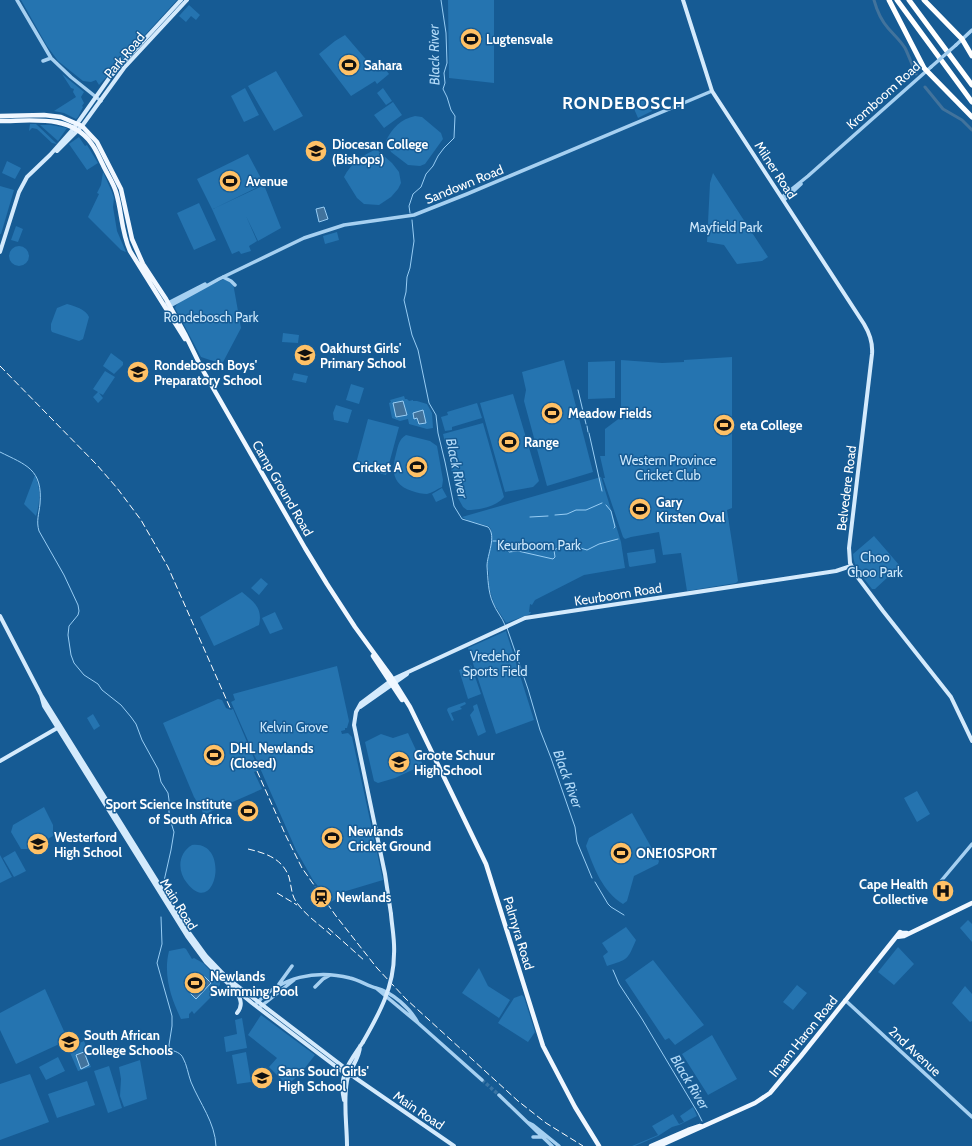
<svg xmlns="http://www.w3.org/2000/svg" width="972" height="1146" viewBox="0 0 972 1146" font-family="Cabin,sans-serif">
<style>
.green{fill:#2574b0}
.water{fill:#42739c;stroke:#98cdf4}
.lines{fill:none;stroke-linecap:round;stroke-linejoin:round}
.stream{stroke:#98cdf4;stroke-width:1}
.canal{stroke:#42739c;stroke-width:3}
.tertiary-tunnel{stroke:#3974a4;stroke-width:3.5;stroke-dasharray:3.5 2;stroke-linecap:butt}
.tertiary{stroke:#a6d0f1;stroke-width:3.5}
.secondary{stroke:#d4eafc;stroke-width:4}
.primary{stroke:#f0f7ff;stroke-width:4.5}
.motorway{stroke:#fff;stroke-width:5}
.rail{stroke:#fff;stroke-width:1;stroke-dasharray:7 3;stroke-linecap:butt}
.tertiary-bridge{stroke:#a6d0f1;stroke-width:3.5}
.secondary-bridge{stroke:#d4eafc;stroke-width:4}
.labels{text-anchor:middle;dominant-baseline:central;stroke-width:3;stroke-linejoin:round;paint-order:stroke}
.poi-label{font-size:13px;font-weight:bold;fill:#fff;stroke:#165b94;text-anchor:start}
.street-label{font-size:13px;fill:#fff;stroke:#165b94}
.park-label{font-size:13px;fill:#cde8fc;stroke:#165b94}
.water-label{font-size:14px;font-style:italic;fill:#b2daf8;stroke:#165b94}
.district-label{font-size:17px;font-weight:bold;letter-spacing:1px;fill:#fff;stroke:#165b94}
</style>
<rect width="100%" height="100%" fill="#165b94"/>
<path class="green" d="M21,0H177L99,85L96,80L91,82L83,81L58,61L47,46Z
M448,0H494V83L449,78Z
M189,5L200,15L196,20L191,16L186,22L179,16Z
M345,35L376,71L383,66L389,74L377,84L375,81L351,96L319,54L335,41Z
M276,71L303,116L274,131L248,86Z
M62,74L84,92L81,97L84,103L82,106L83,107L78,117L76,119L64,113L54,111L76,97L73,92L74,89L71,88Z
M245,88L259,115L244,122L231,96Z
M383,88L392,101L386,105L377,93Z
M647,98L652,111L638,118L632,104Z
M393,102L402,115L384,128L374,115Z
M415,116L422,117L441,133L443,139L425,164L420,166L408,165L391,152L386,141C392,128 401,119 415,116Z
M30,124H36L57,144L52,143L37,129L32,128L29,131Z
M40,125H51L67,128L58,141Z
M79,137L85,146L87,145L98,163L87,170L69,144Z
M376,149L392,163L399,172L401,183L398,189L391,197L379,205L364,204L357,198L344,177C351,163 362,156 376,149Z
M248,154L264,184L213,209L264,185L281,228L258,241L246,216L257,241L249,246L251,251L241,254L239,251L232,254L212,209L197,179Z
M7,161L21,168L15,179L2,173Z
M103,172L112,192L114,198L113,207L117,231L126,252L121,250L88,217L99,194L97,193L101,185Z
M713,173L768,257L762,261L737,264L724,245L707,242L710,183Z
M0,186L14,190L1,234H0Z
M199,203L216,240L194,250L177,213Z
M16,226L23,229L18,242L11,240Z
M337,232L339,240L325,244L323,236Z
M9 256a10 10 0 1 1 20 0a10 10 0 1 1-20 0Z
M224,279L233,283L241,328L222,364L201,357L175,308C178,298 214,284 224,279Z
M67,304C74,306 86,309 89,317L83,339L79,341L52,332L51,330V324L57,308Z
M283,333L299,335L298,343L282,342Z
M111,353L123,362V365L114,374L103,366Z
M732,357V508L727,510L738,581L736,583L687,591L681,553L663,555L659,532L631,537L625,539L623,537L603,478H605L600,456H605V429L621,417V360L662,363L684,362V360Z
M564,360L593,472L547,486L524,401L526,390L522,372Z
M615,361V398L588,399V362Z
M105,371L115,377L103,395L99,393L103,398L98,403L93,397L98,392L93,389Z
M294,373L308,376L306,383L292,380Z
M351,384L364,388L359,404L346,400Z
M513,394L539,481L533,487L505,492L480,403Z
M404,396L405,399H407L409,401L413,400V401H417L427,404L432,413L433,428L427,429L409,424L408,419L400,421L392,418L389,403L391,402L390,400Z
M477,403L482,418L452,427V430L445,431L441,417L448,415L447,412Z
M336,405L352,410L348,423L334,420L333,413Z
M368,419L399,427L386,475L355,467Z
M483,423L504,497C496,507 479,510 467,510L463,507L458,498L443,434Z
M406,435L430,441L437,446L443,480L442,487C437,489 432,493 427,494C423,494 417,493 412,491C393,485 391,471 396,454C398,446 399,439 406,435Z
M35,475C41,488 40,503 36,516L24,504Z
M601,477L621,542L625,568L584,575L535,600L532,605L530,604L529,612H531L530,614L506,623L494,604L489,587V573L487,565L492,538L491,529L488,526L469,521L462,517Z
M442,488L447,497L436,502L432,494Z
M874,536L900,566L875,589H872C864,578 853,568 853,554Z
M654,549L656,562L655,563L630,567L629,566L627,553Z
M261,578L268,584L259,595L251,588Z
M242,592C254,602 263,608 259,625L214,646L200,617Z
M275,612L283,629L270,634L262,618Z
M506,631L534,720L496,734L468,648Z
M471,665L481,694L468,699L459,670Z
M337,666L349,721L347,728H345V730L341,731L342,734L348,733L352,737L383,880L343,892V895L331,902L313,880L296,850L231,702L235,700L233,694Z
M218,699L222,700L226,708L231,710L233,709L259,770L254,772L262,789L203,815L202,810L194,797L163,723Z
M465,702L466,704L460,707L462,709L451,713L454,720L452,721L447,710L448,708Z
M477,704L486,732L478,736L470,715L474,710L473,706Z
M93,714L100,726L94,730L87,718Z
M408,733L423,765L395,778L378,783L374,781L365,742L381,734L393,738Z
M917,791L930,814L917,822L904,798Z
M44,807L53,825V836L30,849H21L11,832L13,825Z
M632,813L659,861L658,864L634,876L627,901L623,904C602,891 594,868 586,846L589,838Z
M192,845C231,840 216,920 187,883C177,871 178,853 192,845Z
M15,851L26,871L14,877L3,858Z
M0,855L12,877L0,883Z
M968,920L972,924V942L960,928Z
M626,927L636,940C627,961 628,959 607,966L603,956L608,952L602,943Z
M898,947L914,964L894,985L878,972Z
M184,948L186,949L192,959L194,958L203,963L220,981V985L217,988L219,989L194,1014L192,1011L189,1014V1018L181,1019C171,998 163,975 169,951Z
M653,960L704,1025L675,1045L669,1038L665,1040L625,980Z
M479,968L488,986L510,1000L499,1018L462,993Z
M797,985L807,993L793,1010L783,1002Z
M965,986L972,994V1021L970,1022L952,1003Z
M45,989L68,1040L16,1064L0,1030V1013Z
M522,995L524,997L535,1032L528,1042L498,1023L514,998Z
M261,1015L315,1055L301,1073L292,1081L284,1082L269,1067L277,1058L248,1035Z
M242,1018L247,1048L226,1052L224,1037L237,1034L235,1020Z
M712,1035L737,1079L708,1095L682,1054Z
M84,1041L87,1048L84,1050L91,1067L78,1071L68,1048Z
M246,1052L251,1082L237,1084L232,1055Z
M58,1057L65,1071L46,1080L39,1067Z
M140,1060L147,1099L124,1107L120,1096L121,1079L119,1067Z
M109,1066L122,1108L108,1113L94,1071Z
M30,1074L49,1122L0,1140V1084Z
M87,1081L95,1105L57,1118L48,1094Z
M693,1107L697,1116L679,1125L672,1127L658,1136L635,1146H632L658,1135L652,1126L673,1114L679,1124L684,1122L680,1116Z"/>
<path class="water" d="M324,207L328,219L319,222L316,209Z
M403,401L407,415L396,417L393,403Z
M423,410L426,423L419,424L417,418L414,419L413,413Z
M204,976L211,983L196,999L188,991Z
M84,1052L89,1065L81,1069L76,1055Z"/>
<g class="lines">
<path class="stream" d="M410,213L409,206L413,194L421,187L426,174L433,166L438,156L444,148L454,138L455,116L451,110L447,97L443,89L445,83L444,73L447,63L446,33L441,0
M412,220L414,241L410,268L407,277L406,292L404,300L412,335L418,350L429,403L436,415L438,433L445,462L454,506L462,519L488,527C497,536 487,555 487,566C488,579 488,592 493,603C496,611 502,617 505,625
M578,390L586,424
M587,426L588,432
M589,433L602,491
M0,452C26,465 43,469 40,504C39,514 36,521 39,531L64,575L78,605L79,611L78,615L69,626L68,635L71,655L74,663L84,675L98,684L102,690L121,705L131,717L136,724L142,740L158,769L161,782L168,793L169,800V816L174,832L171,850L164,881
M606,505L611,511L615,527L614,528
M555,515L567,514L576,510H586L602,503
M530,517L548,516
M493,541H500L509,552L518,551L553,559L555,557L554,550L558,548
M567,544L587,550L599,544L618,539
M507,628L528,689L540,730L551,758L575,827L577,842L592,878
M595,882L608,904L611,907L624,915
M161,917L162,944L157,963L172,1016V1026L169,1045L170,1050C175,1051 181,1053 183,1058C187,1065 188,1074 191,1082C200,1104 215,1122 216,1146
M613,970L619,984L642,1019L698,1113L702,1121"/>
<path class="canal" d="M874,0C877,11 881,20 888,28C894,35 900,40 905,48C909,56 912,65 916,74
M925,87L943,109L962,120L972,130"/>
<path class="tertiary-tunnel" d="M482,1080L499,1095"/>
<path class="tertiary" d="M17,0L51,58L71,77L101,101
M956,45L972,30
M43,61L51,58
M782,197L808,176L931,67
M784,200L801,184
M223,277L231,281L235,285
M166,304L205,284
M168,307L219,279L304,238L344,225L414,215L467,194L712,91
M936,887L972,844
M279,984L292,966
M315,987L323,979L330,975
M376,988L418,1023L482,1080
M845,1000L972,1117
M257,1003C281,977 316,969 350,978C359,980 368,986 376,988C392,992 410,1008 418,1023
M260,1007L294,980
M499,1095L552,1146
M529,1123L533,1125L559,1146
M533,1137H541"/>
<path class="secondary" d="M683,0L712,91L864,324C870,334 873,343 872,354L849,548L850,563L856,575L883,611L951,697L972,741
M57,151L82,126L124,68L187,0
M0,252L19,192L27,177L50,155L74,128L110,77L181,0
M0,616L41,695L44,706L54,722L187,936L206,962L224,980L252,1003L339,1069L348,1075L352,1076
M41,695L190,934L206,956L227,978L349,1071L354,1077L454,1146
M360,707L407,674
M0,761L59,727
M391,914L385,874L354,725L356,712L361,703L393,679L525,618L836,571L851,566
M237,992C241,1000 243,1006 237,1013
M344,1100C338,1074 350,1062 363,1042
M347,1146C347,1125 343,1102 347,1081C349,1069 360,1059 360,1046"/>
<path class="primary" d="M0,116L44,115L61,117L82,126L97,142L121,189L132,239L143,264L166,299L185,334L201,367L305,548L327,584L355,627L390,675L410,707L486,864L543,1046L575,1107L599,1146
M0,121C31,121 70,114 91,143C96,149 99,157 103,165C107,174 113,182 116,192C122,212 121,231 130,251L185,339
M373,656L402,700
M896,937L904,936L972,903
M651,1146L688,1130L700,1126
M659,1146L755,1103L770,1093L801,1056L900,932L902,933H907"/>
<path class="motorway" d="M889,0L924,68L972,117
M897,0L972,102
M909,0L972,85
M924,0L962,39L972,56"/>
<path class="rail" d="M0,366L97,465L117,488L141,520L168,567L231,710
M257,771L286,836L302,868L336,916L377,968L406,999L518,1101L546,1123L583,1146
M248,849C265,853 282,858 289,877C291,884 291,891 294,898C302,913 319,924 331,935
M277,893L297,905
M328,928L365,961"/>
<path class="tertiary-bridge" d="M931,67L956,45"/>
<path class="secondary-bridge" d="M363,1042C379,1014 394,987 394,954C395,941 392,927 391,914"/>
</g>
<defs>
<g id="stadium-disc" transform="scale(1.15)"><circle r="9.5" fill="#ffc166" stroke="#165b94"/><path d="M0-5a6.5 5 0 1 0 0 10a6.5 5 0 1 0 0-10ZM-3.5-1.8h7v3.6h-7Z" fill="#111"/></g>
<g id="school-disc" transform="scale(1.15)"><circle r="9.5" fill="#ffc166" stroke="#165b94"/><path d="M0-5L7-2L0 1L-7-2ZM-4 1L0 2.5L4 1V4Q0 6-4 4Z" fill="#111"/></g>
<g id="hospital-disc" transform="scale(1.15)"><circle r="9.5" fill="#ffc166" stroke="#165b94"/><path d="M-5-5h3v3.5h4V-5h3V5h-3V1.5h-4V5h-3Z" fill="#111"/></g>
<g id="station-disc" transform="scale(1.15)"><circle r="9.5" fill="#ffc166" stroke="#165b94"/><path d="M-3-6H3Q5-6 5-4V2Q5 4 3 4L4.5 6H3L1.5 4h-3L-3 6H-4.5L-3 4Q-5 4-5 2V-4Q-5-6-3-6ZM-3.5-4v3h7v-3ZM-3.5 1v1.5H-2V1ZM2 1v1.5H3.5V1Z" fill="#111"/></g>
</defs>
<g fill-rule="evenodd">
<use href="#stadium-disc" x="471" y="39"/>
<use href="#stadium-disc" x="349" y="65"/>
<use href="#school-disc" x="316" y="151"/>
<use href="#stadium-disc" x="230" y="181"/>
<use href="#school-disc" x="305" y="355"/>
<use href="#school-disc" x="138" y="372"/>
<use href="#stadium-disc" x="552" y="413"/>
<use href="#stadium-disc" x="724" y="425"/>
<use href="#stadium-disc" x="509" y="442"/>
<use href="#stadium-disc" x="417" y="467"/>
<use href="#stadium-disc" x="640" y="509"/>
<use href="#stadium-disc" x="214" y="755"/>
<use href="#school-disc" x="399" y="762"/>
<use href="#stadium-disc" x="248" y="811"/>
<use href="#stadium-disc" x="332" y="838"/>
<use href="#school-disc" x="38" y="844"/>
<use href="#stadium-disc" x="621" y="853"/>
<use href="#hospital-disc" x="943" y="891"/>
<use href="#station-disc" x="321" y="897"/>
<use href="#stadium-disc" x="195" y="983"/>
<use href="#school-disc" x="69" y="1042"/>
<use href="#school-disc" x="262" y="1078"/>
</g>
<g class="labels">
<g class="poi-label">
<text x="486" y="39">Lugtensvale</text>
<text x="364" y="65">Sahara</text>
<text x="332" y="144">Diocesan College<tspan x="332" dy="15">(Bishops)</tspan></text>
<text x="246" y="181">Avenue</text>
<text x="320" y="348">Oakhurst Girls'<tspan x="320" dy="15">Primary School</tspan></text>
<text x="154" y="365">Rondebosch Boys'<tspan x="154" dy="15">Preparatory School</tspan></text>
<text x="568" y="413">Meadow Fields</text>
<text x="740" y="425">eta College</text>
<text x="524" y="442">Range</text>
<text x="402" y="467" text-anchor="end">Cricket A</text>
<text x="656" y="502">Gary<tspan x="656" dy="15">Kirsten Oval</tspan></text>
<text x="230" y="748">DHL Newlands<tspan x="230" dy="15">(Closed)</tspan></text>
<text x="414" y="755">Groote Schuur<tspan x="414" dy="15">High School</tspan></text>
<text x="232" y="804" text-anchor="end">Sport Science Institute<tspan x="232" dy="15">of South Africa</tspan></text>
<text x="348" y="831">Newlands<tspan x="348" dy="15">Cricket Ground</tspan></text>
<text x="54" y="837">Westerford<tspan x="54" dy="15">High School</tspan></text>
<text x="636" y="853">ONE10SPORT</text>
<text x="928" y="884" text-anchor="end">Cape Health<tspan x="928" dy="15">Collective</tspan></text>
<text x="336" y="897">Newlands</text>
<text x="210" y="976">Newlands<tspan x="210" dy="15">Swimming Pool</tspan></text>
<text x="84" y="1035">South African<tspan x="84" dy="15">College Schools</tspan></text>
<text x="278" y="1071">Sans Souci Girls'<tspan x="278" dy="15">High School</tspan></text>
</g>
<g class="street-label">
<text transform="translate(124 55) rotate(-50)">Park Road</text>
<text transform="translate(883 95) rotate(-42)">Kromboom Road</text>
<text transform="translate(776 170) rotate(57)">Milner Road</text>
<text transform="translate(464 184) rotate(-22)">Sandown Road</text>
<text transform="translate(283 488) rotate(60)">Camp Ground Road</text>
<text transform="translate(846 488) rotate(-83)">Belvedere Road</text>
<text transform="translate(618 594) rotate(-9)">Keurboom Road</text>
<text transform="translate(179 904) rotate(58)">Main Road</text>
<text transform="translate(519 933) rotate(73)">Palmyra Road</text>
<text transform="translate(803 1036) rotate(-51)">Imam Haron Road</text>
<text transform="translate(915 1051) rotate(43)">2nd Avenue</text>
<text transform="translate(419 1110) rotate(34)">Main Road</text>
</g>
<g class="park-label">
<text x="726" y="227">Mayfield Park</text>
<text x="211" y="317">Rondebosch Park</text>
<text x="668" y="460">Western Province<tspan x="668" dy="15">Cricket Club</tspan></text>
<text x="539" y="545">Keurboom Park</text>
<text x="875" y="557">Choo<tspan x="875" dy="15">Choo Park</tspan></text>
<text x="495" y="656">Vredehof<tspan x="495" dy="15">Sports Field</tspan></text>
<text x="294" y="727">Kelvin Grove</text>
</g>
<g class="water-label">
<text transform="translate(434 55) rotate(-91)">Black River</text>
<text transform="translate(457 468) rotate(78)">Black River</text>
<text transform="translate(568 779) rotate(70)">Black River</text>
<text transform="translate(690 1082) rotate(59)">Black River</text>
</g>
<g class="district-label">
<text x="624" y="103">RONDEBOSCH</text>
</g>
</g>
</svg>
